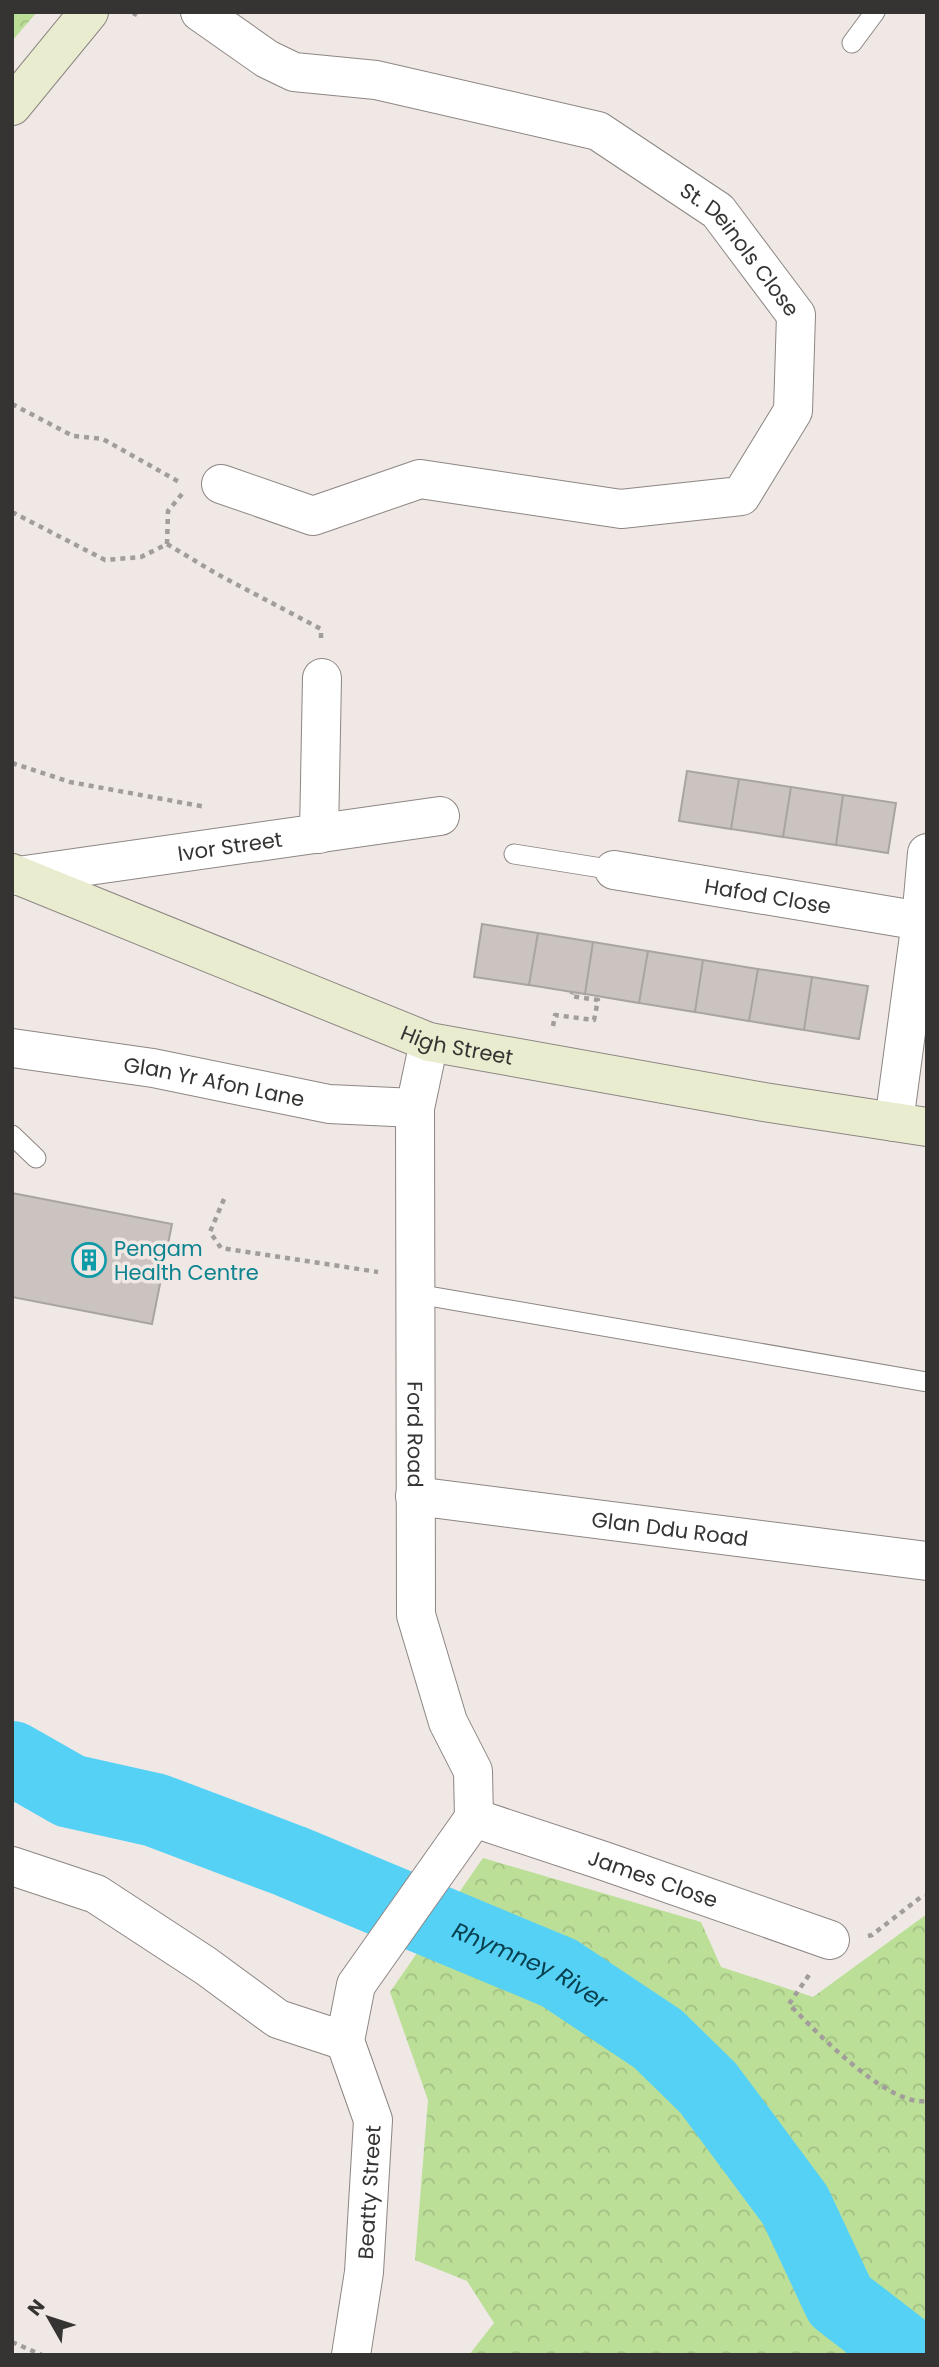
<svg xmlns="http://www.w3.org/2000/svg" width="939" height="2367" viewBox="0 0 939 2367" font-family="Poppins,sans-serif">
<style>
.forest{fill:url(#forest-crowns)}
.lines{fill:none;stroke-linecap:round;stroke-linejoin:round}
.river{stroke:#56d1f6;stroke-width:74}
.building{fill:#cac3bf;stroke:#aaa4a0;stroke-width:2}
.service-casing{stroke:#8d8683;stroke-width:21}
.minor-casing{stroke:#8d8683;stroke-width:40}
.secondary-casing{stroke:#8d8683;stroke-width:40}
.path{stroke:#a29d9b;stroke-width:4.5;stroke-dasharray:5 5;stroke-linecap:butt}
.service{stroke:#fff;stroke-width:19}
.minor{stroke:#fff;stroke-width:38}
.secondary{stroke:#eaecd0;stroke-width:38}
.labels{text-anchor:middle;dominant-baseline:central;stroke-width:7;stroke-linejoin:round;paint-order:stroke}
.street-label{font-size:21px;fill:#363432;stroke:#efe8e5}
.culture-label{font-size:21px;fill:#0d838f;stroke:#efe8e5;text-anchor:start}
.water-label{font-size:23px;font-style:italic;fill:#07404f;stroke:#efe8e5}
</style>
<defs>
<pattern id="forest-crowns" width="20" height="18" patternUnits="userSpaceOnUse" patternTransform="scale(1.75)"><rect width="20" height="18" fill="#bcdf98"/><path d="M2 6a3 3 0 1 1 6 0M12 15a3 3 0 1 1 6 0" fill="none" stroke="#a2c083"/></pattern>
</defs>
<rect width="100%" height="100%" fill="#efe8e5"/>
<path class="forest" d="M12,12H37L12,41Z
M483,1858L701,1922L721,1967L813,1997L927,1914V2355H469L494,2323L467,2281L415,2260L428,2100L390,1992Z"/>
<g class="lines">
<path class="river" id="s1" d="M12,1758L70,1791L155,1810L290,1861L559,1973L658,2039L708,2088L795,2205L840,2301L910,2355"/>
</g>
<path class="building" d="M687,771L739,779L731,829L679,821Z
M739,779L791,787L783,837L731,829Z
M791,787L843,795L836,845L783,837Z
M843,795L896,803L888,853L836,845Z
M482,924L538,933L529,985L474,977Z
M538,933L593,942L585,994L529,985Z
M593,942L648,951L639,1003L585,994Z
M648,951L703,960L695,1012L639,1003Z
M703,960L758,969L749,1021L695,1012Z
M758,969L812,977L804,1030L749,1021Z
M812,977L868,986L859,1039L804,1030Z
M12,1193L172,1224L152,1324L12,1297Z"/>
<g class="lines">
<g class="service-casing">
<path id="service" d="M852,43L875,12
M514,854L614,870
M12,1135L36,1158
M417,1294L927,1382"/>
</g>
<g class="minor-casing">
<g id="minor">
<path id="s2" d="M200,12L267,59L294,72L376,80L598,131L718,211L796,315L793,411L741,496L621,509L420,479L313,516L221,484"/>
<path d="M319,834L322,678"/>
<path id="s3" d="M614,870L921,921"/>
<path id="s4" d="M18,876L440,816"/>
<path id="s5" d="M429,1042L415,1108L416,1615L448,1722L473,1771L474,1818"/>
<path id="s6" d="M12,1048L153,1068L329,1104L415,1108"/>
<path d="M894,1122L921,921L927,853"/>
<path id="s7" d="M415,1496L927,1561"/>
<path id="s8" d="M474,1818L604,1861L830,1940"/>
<path d="M12,1866L96,1894L206,1966L278,2019L345,2041"/>
<path id="s9" d="M351,2355L364,2272L373,2120L345,2041L356,1985L474,1818"/>
</g>
</g>
<g class="secondary-casing">
<g id="secondary">
<path d="M12,106L89,12"/>
<path id="s10" d="M12,873L429,1042L764,1102L927,1127"/>
</g>
</g>
<path class="path" d="M134,16L136,12
M12,404L73,436L103,439L181,483
M12,512L105,560L141,557L167,544
M167,544L168,511L182,494
M167,544L217,574L321,629V638
M12,763L70,782L206,807
M553,1026L555,1015L594,1020L598,1000L571,996L572,993
M224,1199L210,1232L221,1248L378,1272
M868,1936L872,1935L921,1897L927,1896
M809,1975L789,2004C815,2031 888,2107 927,2101
M12,2342L42,2355"/>
<use href="#service" class="service"/>
<use href="#minor" class="minor"/>
<use href="#secondary" class="secondary"/>
</g>
<defs>
<g id="building-ring" transform="scale(1.75)"><circle r="9.5" fill="#efe8e5" stroke="#0f9aa8" stroke-width="1.5"/><path d="M-4-6H4V6H1V3H-1V6H-4ZM-2.5-4.3h1.7v1.8h-1.7ZM.8-4.3h1.7v1.8H.8ZM-2.5-1h1.7V.8h-1.7ZM.8-1h1.7V.8H.8Z" fill="#0f9aa8"/></g>
</defs>
<g fill-rule="evenodd">
<use href="#building-ring" x="89" y="1260"/>
</g>
<g class="labels">
<g class="street-label">
<text stroke="none"><textPath href="#s2" startOffset="609">St. Deinols Close</textPath></text>
<text stroke="none"><textPath href="#s4" startOffset="214">Ivor Street</textPath></text>
<text stroke="none"><textPath href="#s3" startOffset="156">Hafod Close</textPath></text>
<text stroke="none"><textPath href="#s10" startOffset="478">High Street</textPath></text>
<text stroke="none"><textPath href="#s6" startOffset="205">Glan Yr Afon Lane</textPath></text>
<text stroke="none"><textPath href="#s5" startOffset="394">Ford Road</textPath></text>
<text stroke="none"><textPath href="#s7" startOffset="257">Glan Ddu Road</textPath></text>
<text stroke="none"><textPath href="#s8" startOffset="189">James Close</textPath></text>
<text stroke="none"><textPath href="#s9" startOffset="164">Beatty Street</textPath></text>
</g>
<g class="culture-label">
<text x="114" y="1248">Pengam<tspan x="114" dy="24">Health Centre</tspan></text>
</g>
<g class="water-label">
<text stroke="none"><textPath href="#s1" startOffset="560">Rhymney River</textPath></text>
</g>
</g>
<rect width="939" height="2367" fill="none" stroke="#363432" stroke-width="28"/>
<g transform="translate(49 2318) rotate(309)" stroke="#efe8e5" stroke-width="5" paint-order="stroke">
<path d="M0-5L12 26L0 18L-12 26Z" fill="#363432"/>
<text y="-10" font-size="19" font-weight="bold" text-anchor="middle" fill="#363432">N</text>
</g>
</svg>
